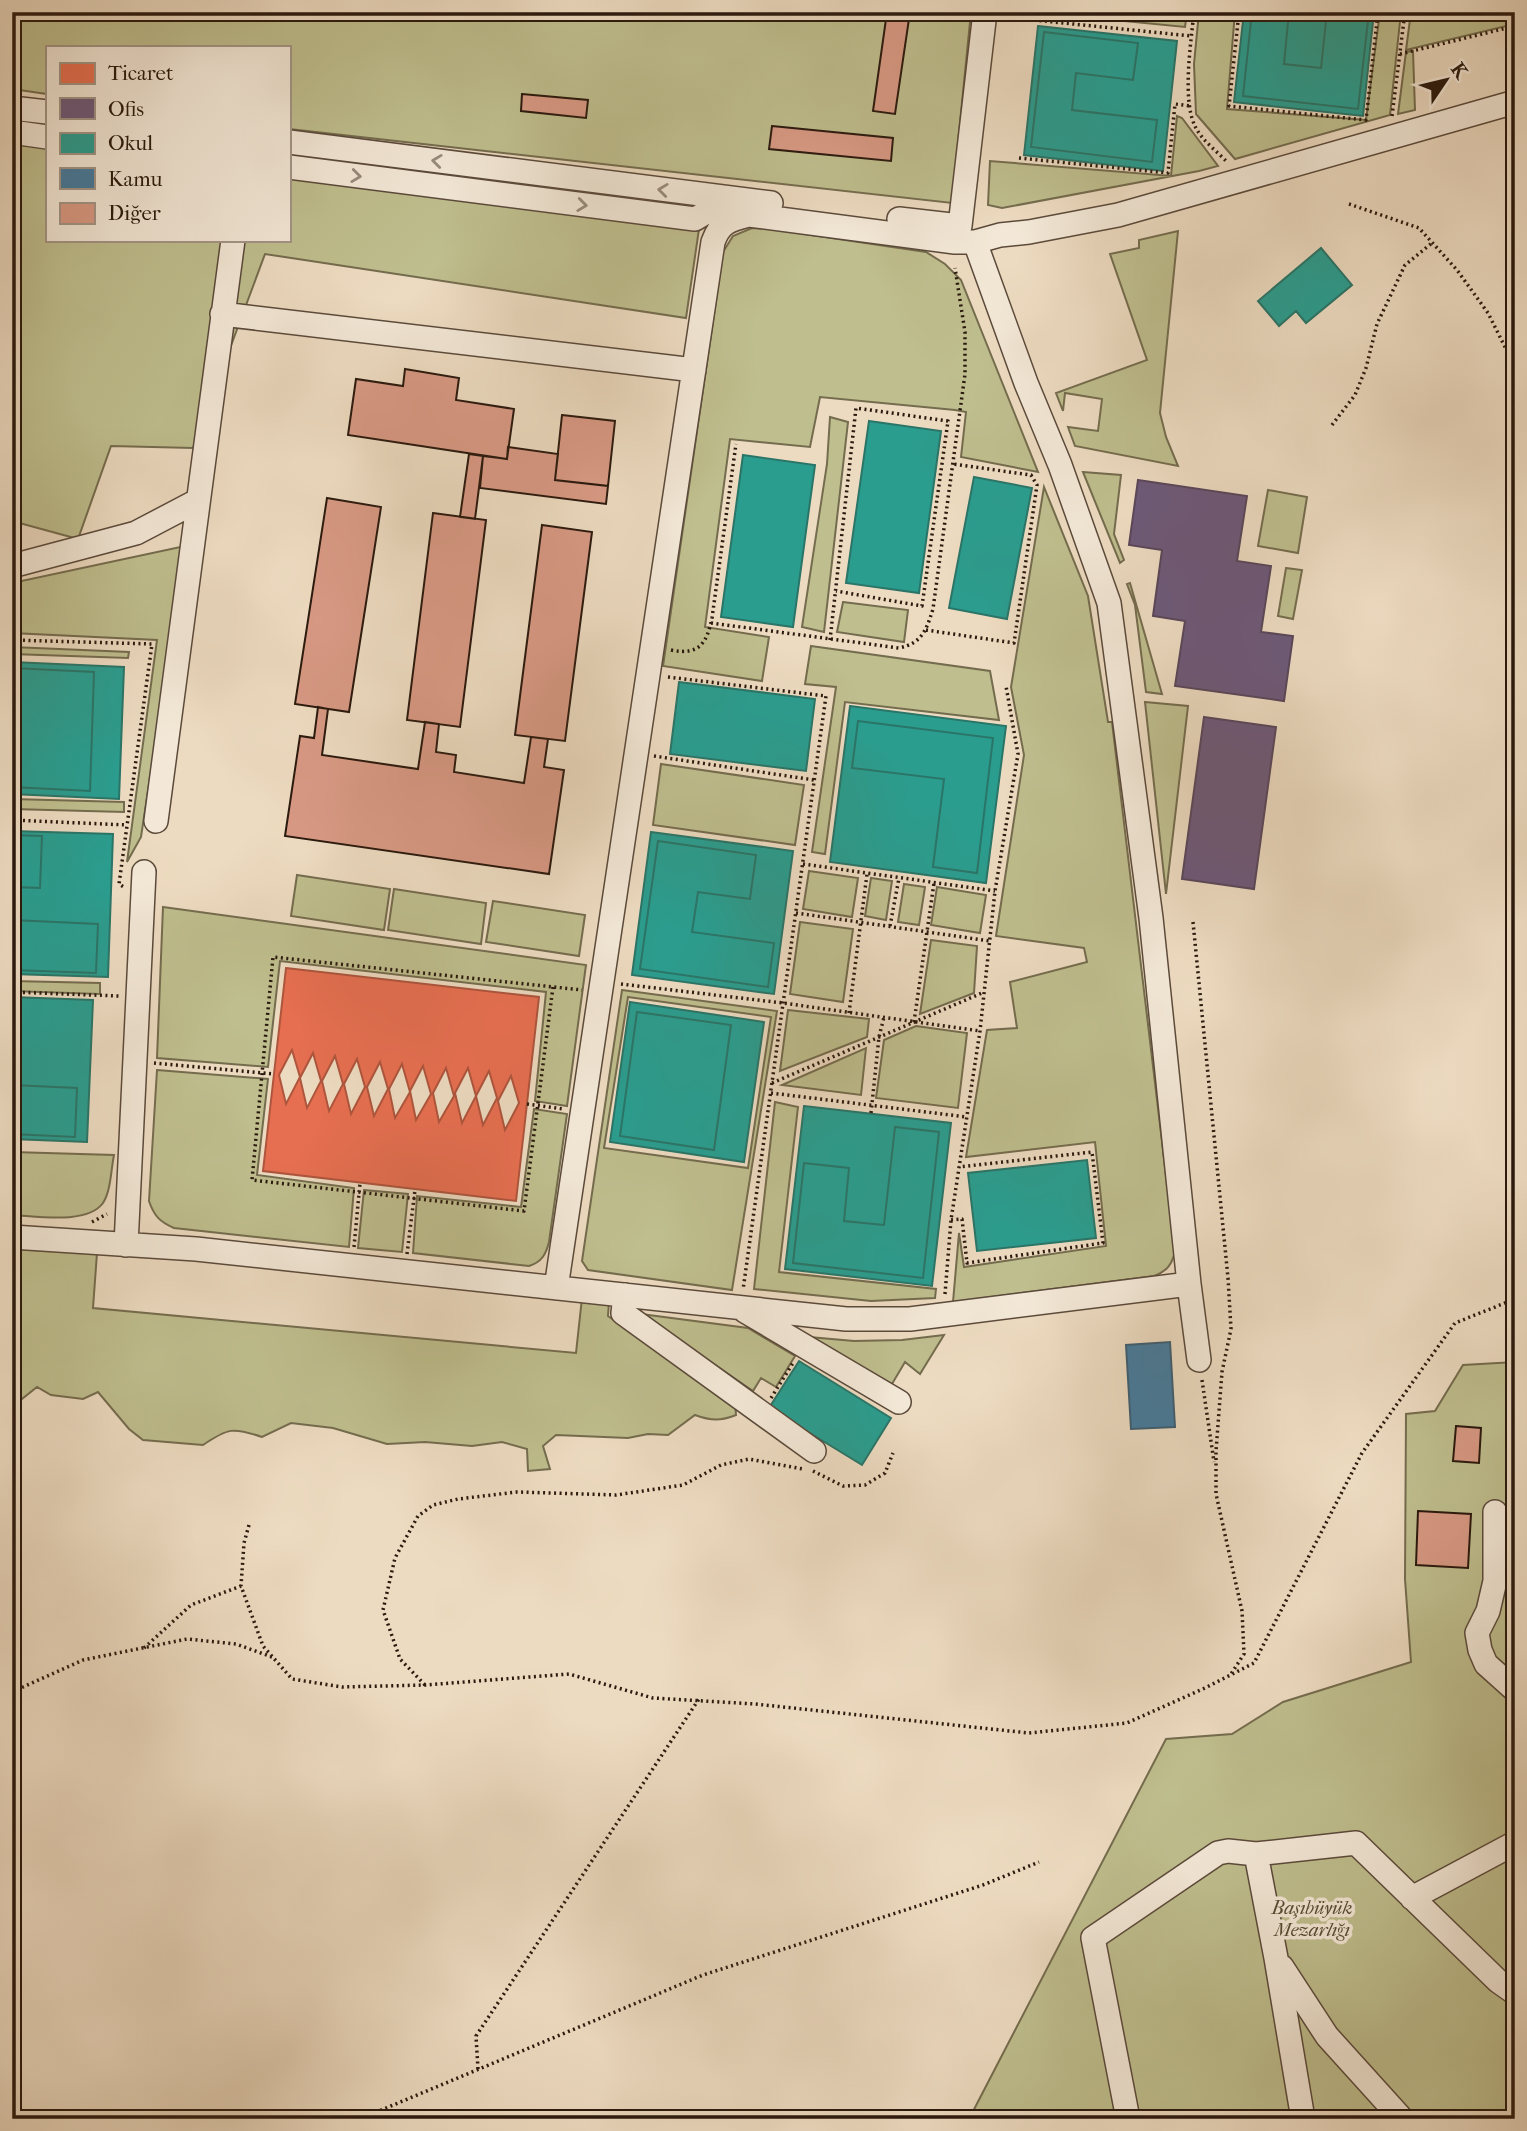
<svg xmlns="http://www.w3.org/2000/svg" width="1527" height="2131" viewBox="0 0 1527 2131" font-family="'IM FELL French Canon',serif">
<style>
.green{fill:#bfbe8e;stroke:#746c4e;stroke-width:2;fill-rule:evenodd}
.shops{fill:#e76f51;stroke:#ae553d;stroke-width:2;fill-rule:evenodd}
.offices{fill:#6d597a;stroke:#59465a;stroke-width:2}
.schools{fill:#2a9d8f;stroke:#2a7568;stroke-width:2}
.public{fill:#457b9d;stroke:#3d5e72;stroke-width:2}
.building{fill:#d89984;stroke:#2a190e;stroke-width:2}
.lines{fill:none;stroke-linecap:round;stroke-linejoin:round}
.minor-casing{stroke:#5b4a3b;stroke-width:26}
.path{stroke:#2a190e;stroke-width:3.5;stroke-dasharray:2 3.5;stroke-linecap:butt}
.minor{stroke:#f3e8d7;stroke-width:23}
.oneway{stroke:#998b7d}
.labels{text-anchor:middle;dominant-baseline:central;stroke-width:7;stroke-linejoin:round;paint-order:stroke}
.park-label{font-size:19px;font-style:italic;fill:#574b34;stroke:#f3e8d7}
</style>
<rect width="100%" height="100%" fill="#eddbc1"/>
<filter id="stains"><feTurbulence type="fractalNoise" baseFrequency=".00286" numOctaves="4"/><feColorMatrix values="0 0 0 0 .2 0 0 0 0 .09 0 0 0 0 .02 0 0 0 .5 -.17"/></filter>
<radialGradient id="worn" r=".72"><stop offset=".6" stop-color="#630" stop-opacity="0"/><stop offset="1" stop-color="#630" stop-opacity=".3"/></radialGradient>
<path class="green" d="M12,12H971L952,203L289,129V47H47V94L12,89Z
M1032,12H1187L1185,27Z
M1199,12H1235L1227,109L1366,120L1380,12H1401L1390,115L1235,159L1196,114L1194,64Z
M1411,12H1515V24L1406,50Z
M1413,51L1415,110L1398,114L1406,52Z
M1177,116L1182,118L1218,166L1199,171L1002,208L988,205L990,161L1171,176Z
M12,144L47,148V240H289V178L699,229L686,318L265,254L193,448L111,446L78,539L12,521Z
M752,228L771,229L926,252L945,264L961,280L1038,472L961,457L966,412L955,410L820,397L810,447L730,439L705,627L769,637L762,681L663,666L723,252L733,236Z
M1178,231L1160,413L1166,437L1178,466L1075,446L1068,427L1098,431L1102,399L1065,393L1063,411L1056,393L1147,360L1110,254L1139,248V240Z
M830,417L848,422L824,632L802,627L827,464Z
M1083,472L1121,475L1114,534L1124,560L1120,563Z
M1044,487L1088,596L1108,722H1112L1175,1251C1172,1265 1167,1271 1154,1276L953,1302L959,1233L964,1267L1106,1246L1095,1142L966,1157L987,1030L1017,1028L1010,982L1087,962L1084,948L996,936L1024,755L1011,687Z
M1268,490L1307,497L1298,553L1258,546Z
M185,546L141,837L127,862L157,640L12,633V583Z
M1286,568L1302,570L1293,619L1278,616Z
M1130,583L1162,694L1146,692L1135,605L1127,584Z
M843,602L908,610L904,642L837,632Z
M811,646L990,671L999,720L845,702L825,854L812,852L836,687L805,684Z
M12,647L129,652L128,658L12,654Z
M1145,702L1188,706L1166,894Z
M661,764L804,785L795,845L653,825Z
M12,799L124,802V812L12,809Z
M809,871L858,878L852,917L803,909Z
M297,875L390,889L384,930L291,916Z
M871,878L892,881L886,920L865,916Z
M904,884L925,887L919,925L898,922Z
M937,887L986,895L980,933L931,925Z
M394,889L486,903L481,944L388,930Z
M493,901L585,915L579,956L486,942Z
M163,907L586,965L567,1106L535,1101L546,992L280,961L268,1067L157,1058Z
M800,922L853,929L843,1002L790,994Z
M931,940L977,946L974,993L920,1014Z
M12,981L100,983V994L12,991Z
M622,990L777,1011L732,1290L588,1270L582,1261ZM628,997L771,1017L748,1168L604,1148Z
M788,1010L869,1019L867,1037L780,1071Z
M916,1026L967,1033L958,1108L876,1098L884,1040Z
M866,1048L861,1095L782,1085Z
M157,1070L268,1079L257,1175L354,1188L349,1247L174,1228C160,1222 154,1216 149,1201Z
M775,1102L798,1107L779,1272L936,1289L935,1298L871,1301L754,1289Z
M534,1109L567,1114L549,1242C546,1254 542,1262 529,1266L413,1253L417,1196L521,1207Z
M12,1152L114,1155C111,1169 111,1191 103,1203C87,1225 36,1216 12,1215Z
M364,1190L408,1194L402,1252L358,1248Z
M12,1249L97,1253L93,1308L576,1353L582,1298L609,1302L608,1316L735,1402L736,1415C721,1421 711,1421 695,1415L668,1435L648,1434L628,1438L556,1435L543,1446L550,1469L528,1471L527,1449L502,1442L472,1446L425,1442L387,1444L333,1428L291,1423L262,1437C233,1427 228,1428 203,1445L143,1440L129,1429L98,1392L83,1399L51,1395L37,1387L17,1403L12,1410Z
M641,1314L748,1328L795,1356L776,1387L761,1378L753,1391Z
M944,1335L920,1374L905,1362L892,1384L809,1337L854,1341L902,1340Z
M1515,1362V2119H969L1166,1739L1232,1734L1283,1702L1411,1662L1405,1579L1406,1414L1435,1411L1463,1365Z"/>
<path class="shops" d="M286,968L539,997L516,1201L263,1171ZM292,1050L300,1077L286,1104L279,1075ZM313,1053L321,1081L307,1108L300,1078ZM335,1056L343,1084L329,1111L322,1081ZM357,1059L365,1087L351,1114L344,1084ZM380,1062L388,1089L374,1116L367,1087ZM402,1064L410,1092L395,1118L389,1089ZM423,1066L431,1094L416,1120L410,1091ZM446,1068L454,1096L439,1122L433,1093ZM468,1068L476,1096L462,1123L455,1093ZM489,1071L497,1098L483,1125L476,1096ZM511,1076L519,1103L505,1130L498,1101Z"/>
<path class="offices" d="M1138,480L1247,496L1237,561L1271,566L1261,632L1293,636L1284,701L1175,686L1185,621L1153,616L1162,550L1129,545Z
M1204,717L1276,727L1254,889L1182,879Z"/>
<path class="schools" d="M1244,12H1374L1363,116L1234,102Z
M1252,12H1289L1284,64L1321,68L1327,12H1369L1358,109L1243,96Z
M1038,26L1177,41L1163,171L1024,155Z
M1044,32L1138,43L1133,80L1076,73L1072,110L1157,120L1152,162L1031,147Z
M1321,248L1352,285L1306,323L1296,311L1279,326L1258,301Z
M869,421L941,431L919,593L846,583Z
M743,455L815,465L793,627L721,617Z
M974,477L1032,488L1007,619L949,608Z
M12,662L124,667L119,799L12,794Z
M12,668L94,672L90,791L12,787Z
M679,682L815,699L806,771L670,754Z
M850,706L1006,726L986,883L830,862Z
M858,721L993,738L977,873L933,867L944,779L852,768Z
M12,831L113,834L108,977L12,974Z
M651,832L793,851L774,994L632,975Z
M12,835L42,836L40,888L12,887Z
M658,841L756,855L750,899L698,892L692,932L774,943L768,987L640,969Z
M12,920L98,924L96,973L12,970Z
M12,997L93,1000L87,1142L12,1139Z
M12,1000H21L18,1052H12Z
M630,1002L764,1022L744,1162L610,1142Z
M637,1012L731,1025L714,1150L620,1136Z
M12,1085L77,1088L75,1137L12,1134Z
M804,1106L951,1123L932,1286L785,1269Z
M895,1127L939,1132L923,1278L793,1263L804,1163L849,1168L844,1221L884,1225Z
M1087,1160L1096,1238L977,1251L968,1173Z
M799,1361L891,1418L862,1465L769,1408Z"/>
<path class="public" d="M1170,1342L1175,1427L1131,1429L1126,1345Z"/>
<path class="building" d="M887,12H910L895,114L873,111Z
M522,94L588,100L586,118L521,111Z
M772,126L893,138L891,161L769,149Z
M405,369L459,378L456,400L514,409L507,459L348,435L356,379L403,386Z
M562,415L615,421L608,486L555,480Z
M508,447L558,454L555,480L608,486L606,504L480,488L483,456L507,459Z
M469,454L483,456L475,519L460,517Z
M327,498L381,507L349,712L295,704Z
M433,513L486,520L460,727L407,720Z
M542,525L592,532L565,741L515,735Z
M318,707L328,709L322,755L418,769L425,722L439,724L436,752L456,755L454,772L524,783L531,737L548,739L544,767L564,770L549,874L285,836L300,736L314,738Z
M1456,1426L1481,1428L1479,1463L1453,1461Z
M1418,1511L1471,1514L1468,1568L1416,1565Z"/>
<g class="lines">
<g class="minor-casing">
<path id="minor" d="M12,108L47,112
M12,132L47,137
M289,142L771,203
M289,167L695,219L730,198
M899,219L960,226L985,12
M222,314L694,370
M12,566L136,533L197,501
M156,821L233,240
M12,1237L196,1249L846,1319H910L1189,1284L1151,918L1109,603L1060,465L1026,383L975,242L1000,235L1029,232L1118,215L1515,102
M126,1245L144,872
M1189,1284L1199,1360
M556,1288L713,242C720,222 730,220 749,215L955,242H975
M625,1295L623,1313L814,1451
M745,1311L899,1402
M1495,1512V1581L1488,1611L1477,1633L1480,1650L1486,1664L1515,1690
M1412,1898L1515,1843
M1282,1967L1327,2036L1402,2119
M1128,2119L1093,1938L1218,1853L1228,1851L1256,1854
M1303,2119L1276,1958L1256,1854L1356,1843L1498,1981L1515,1993"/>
</g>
<path class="path" d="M1194,12C1191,42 1182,100 1195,126C1201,140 1218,152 1228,163
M1239,12L1229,106L1366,120L1378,12
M1034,20L1191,36
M1400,54L1515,26
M1392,116L1405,12
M1019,158L1168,173L1175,104L1190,106
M1349,204L1419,228L1457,270L1488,313L1515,367
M1332,425L1355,395L1366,368L1377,324L1405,265L1432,243
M711,623L899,648C922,643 926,631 933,609L965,374V332L955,268
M926,630L1014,643L1037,485L1031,475L953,464
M12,640L152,644L119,884L124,887
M830,640L856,408L948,421L922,606L836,591
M671,650C700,656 707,642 712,618L736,444
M668,677L826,696L743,1290
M654,756L814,780
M12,820L127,825
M803,864L995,891
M796,913L990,941
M1193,922L1228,1278L1231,1329L1222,1372L1216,1451V1494L1242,1611L1244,1654L1231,1674
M890,926L899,878
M621,984L783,1003L980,1031
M553,987L524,1211L252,1180L273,957L582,990
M12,992L119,996
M849,1013L867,874
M914,1022L934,883
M154,1063L274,1074
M772,1083L982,993
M771,1093L967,1117
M527,1104L563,1109
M871,1113L879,1037L884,1017
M951,1220L962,1219L967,1263L1103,1243L1092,1152L959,1167
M92,1222L107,1214
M354,1247L360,1183
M407,1254L415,1190
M945,1294L951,1220L980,1031L995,891L1018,754L1006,686
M1202,1380L1214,1462
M771,1398L793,1363
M813,1471L843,1486L865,1485L885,1473L893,1453
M249,1525L244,1543L241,1586L263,1646L292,1679L342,1687L425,1685L569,1674L653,1698L755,1704L1029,1733L1127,1723L1205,1688L1254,1663L1362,1453L1455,1323L1515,1299
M144,1648L191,1605L241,1586
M425,1685L400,1659L383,1610L395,1558L418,1516L433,1505L458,1499L517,1492L616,1495L683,1485L721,1465L749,1459L803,1469
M12,1692L83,1660L187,1639L236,1644L272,1657
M478,2069L476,2036L699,1699
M360,2119L703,1975L983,1885L1039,1862"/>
<use href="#minor" class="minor"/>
</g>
<defs><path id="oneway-chevron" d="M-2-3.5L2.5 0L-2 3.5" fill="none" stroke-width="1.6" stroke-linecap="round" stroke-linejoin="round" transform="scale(1.75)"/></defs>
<g class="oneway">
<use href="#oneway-chevron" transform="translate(437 161) rotate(-173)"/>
<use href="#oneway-chevron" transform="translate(356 176) rotate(7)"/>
<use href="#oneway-chevron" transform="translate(663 190) rotate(-173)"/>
<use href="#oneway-chevron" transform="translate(582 205) rotate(7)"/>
</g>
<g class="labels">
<g class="park-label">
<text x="1312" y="1908">Başıbüyük<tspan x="1312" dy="22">Mezarlığı</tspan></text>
</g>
</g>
<rect width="1527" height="2131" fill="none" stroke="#eddbc1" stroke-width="42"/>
<rect x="14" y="14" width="1499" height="2103" fill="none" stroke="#2a190e" stroke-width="3.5"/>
<rect x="21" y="21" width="1485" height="2089" fill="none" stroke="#2a190e" stroke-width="2"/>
<rect x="46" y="46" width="245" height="196" fill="#f3e8d7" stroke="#a39587" stroke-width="2"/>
<rect x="60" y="63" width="35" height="21" fill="#e76f51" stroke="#a39587" stroke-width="2"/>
<text x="108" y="80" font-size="21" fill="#2a190e">Ticaret</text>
<rect x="60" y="98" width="35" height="21" fill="#6d597a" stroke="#a39587" stroke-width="2"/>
<text x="108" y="116" font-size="21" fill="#2a190e">Ofis</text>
<rect x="60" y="133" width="35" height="21" fill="#2a9d8f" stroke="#a39587" stroke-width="2"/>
<text x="108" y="150" font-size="21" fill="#2a190e">Okul</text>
<rect x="60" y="168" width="35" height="21" fill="#457b9d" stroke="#a39587" stroke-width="2"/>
<text x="108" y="186" font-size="21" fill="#2a190e">Kamu</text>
<rect x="60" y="203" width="35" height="21" fill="#d89984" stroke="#a39587" stroke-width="2"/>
<text x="108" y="220" font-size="21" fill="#2a190e">Diğer</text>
<g transform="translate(1446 80) rotate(55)" stroke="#f3e8d7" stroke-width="5" paint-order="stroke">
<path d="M0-5L12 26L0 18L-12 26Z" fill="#2a190e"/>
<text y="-10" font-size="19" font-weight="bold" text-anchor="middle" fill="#2a190e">K</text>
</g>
<rect width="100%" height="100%" filter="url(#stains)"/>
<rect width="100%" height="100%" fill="url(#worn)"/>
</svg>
